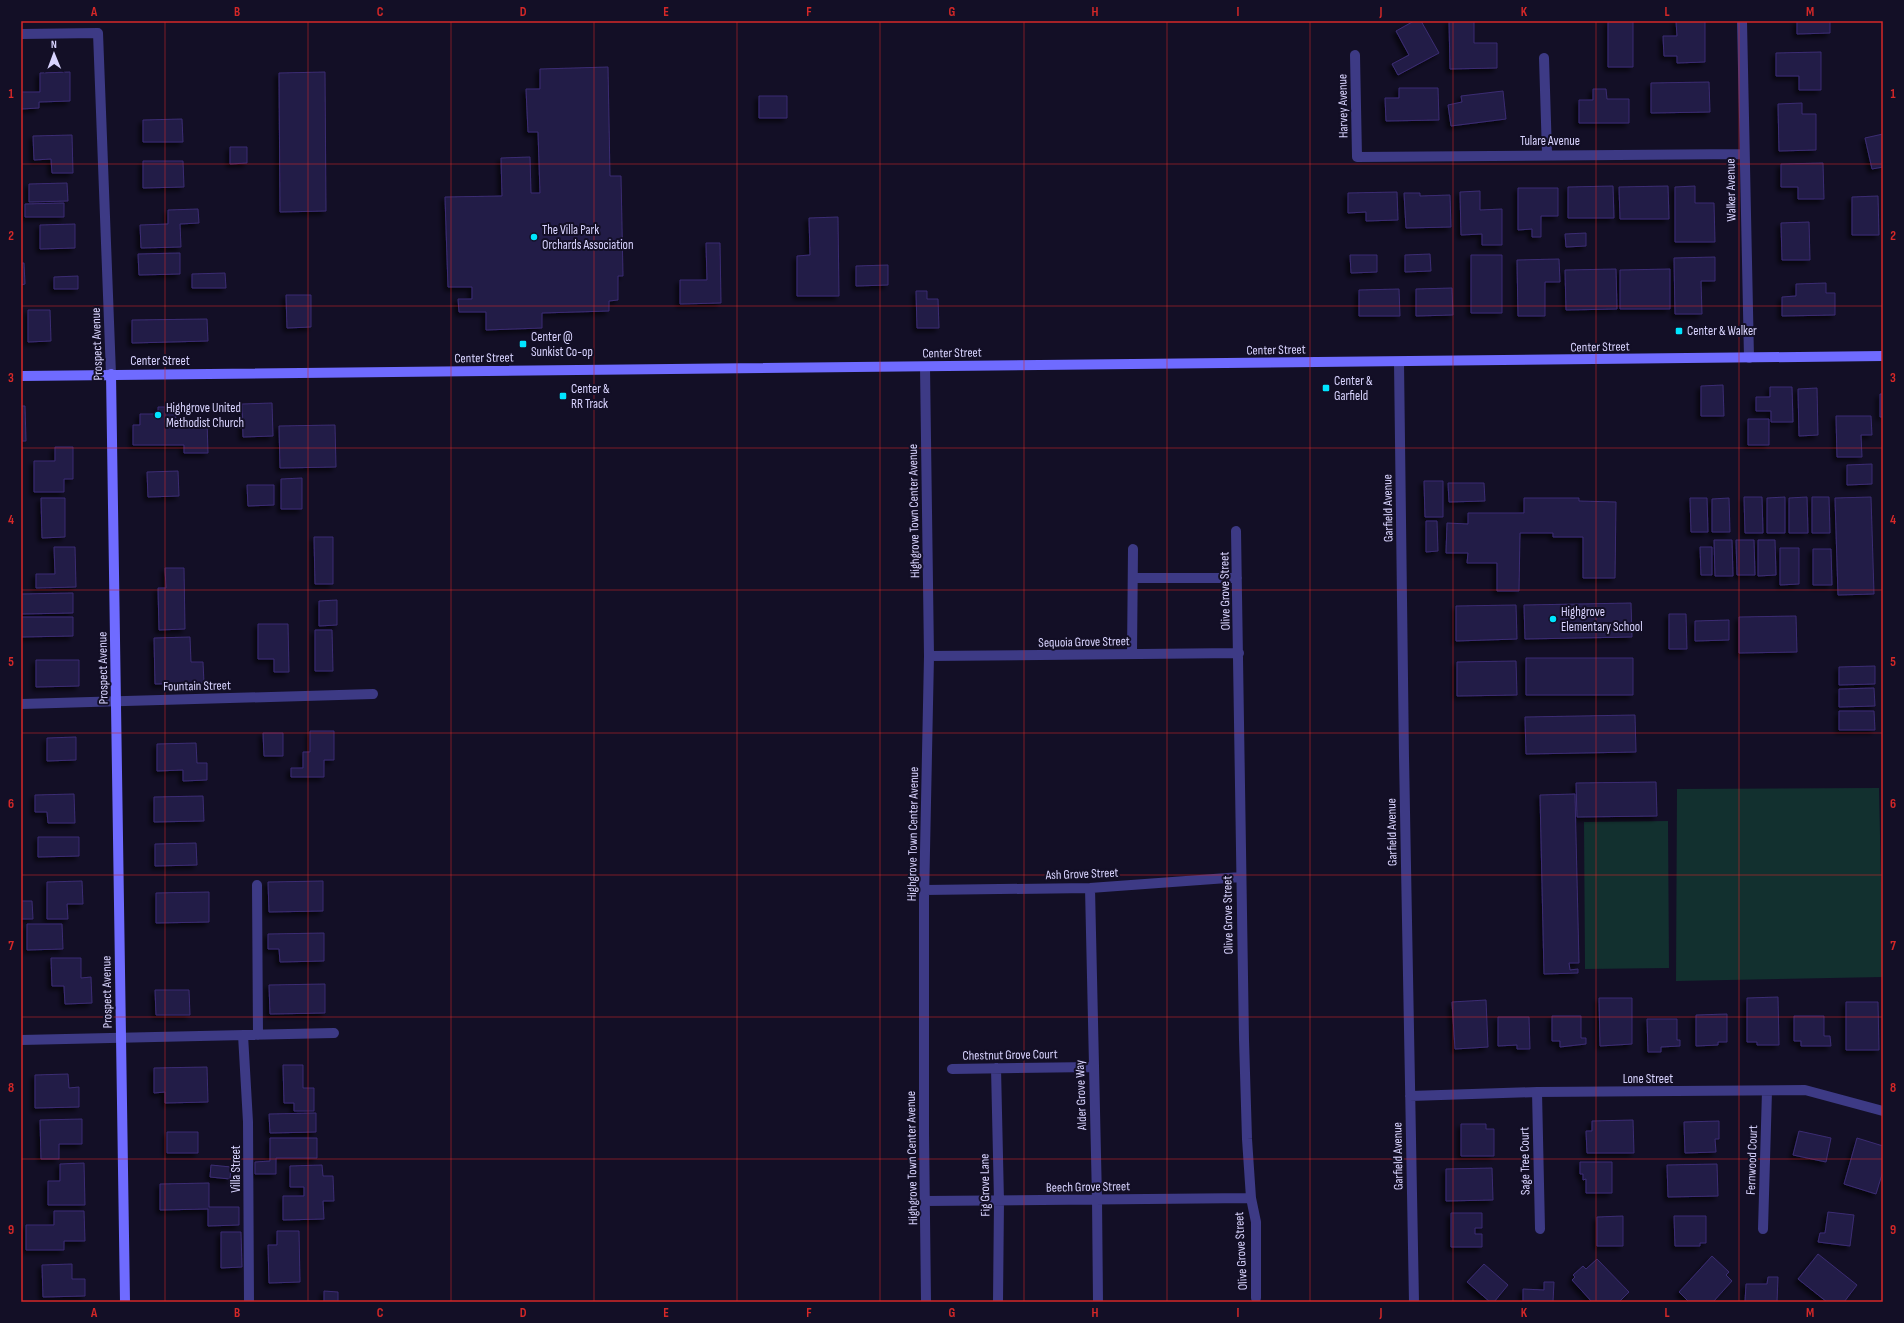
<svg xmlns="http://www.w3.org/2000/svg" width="1904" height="1323" viewBox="0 0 1904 1323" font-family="'Sofia Sans Condensed',sans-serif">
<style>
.green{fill:#12302f}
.building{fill:#241b47;stroke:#3b2d73;filter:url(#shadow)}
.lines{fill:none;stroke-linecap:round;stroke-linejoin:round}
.street{stroke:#3d3a85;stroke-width:10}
.secondary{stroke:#6f6bff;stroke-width:10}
.grid{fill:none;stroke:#d62828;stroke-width:1;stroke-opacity:0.55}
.poi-dot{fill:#00e5ff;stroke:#130f26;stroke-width:1.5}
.labels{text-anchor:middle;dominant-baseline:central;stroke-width:4;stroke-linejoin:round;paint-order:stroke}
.street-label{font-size:13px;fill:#d9d4ff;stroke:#130f26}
.poi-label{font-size:13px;fill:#d9d4ff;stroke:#130f26;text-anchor:start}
.neatline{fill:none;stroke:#d62828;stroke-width:1.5}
.grid-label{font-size:13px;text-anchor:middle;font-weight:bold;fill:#d62828}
</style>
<defs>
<filter id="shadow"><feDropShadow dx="-3.5" dy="3.5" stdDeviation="2" flood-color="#0009"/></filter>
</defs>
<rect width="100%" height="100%" fill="#130f26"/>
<path class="green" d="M1879,788L1883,977L1676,981L1677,789Z
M1668,821L1669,968L1585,969L1584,822Z"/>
<path class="building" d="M1414,21H1421L1439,53L1398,75L1392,64L1409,55L1396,31Z
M1449,21H1474V43H1497V68L1450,69Z
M1608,21H1633V67H1608Z
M1676,21H1705V62L1677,63V56H1664L1663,36H1677Z
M1797,21H1830V33L1797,34Z
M1821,52V90H1799V76H1776V53Z
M608,67L610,176H621L623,276H618V300L609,301V311L542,313V328L486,330V312H459L458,299H472V287H448L445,197L502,196L501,158L530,157L531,193H540L538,132H528L526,89H540V69Z
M70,72V101L39,102V108L21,109V92H40V73Z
M325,72L326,211L280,212L279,73Z
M1709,82L1710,112L1651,113V83Z
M1399,88H1438L1439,120L1386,121L1385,98H1399Z
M1593,89H1606L1607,99H1629V123H1579V100H1593Z
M1503,91L1506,119L1451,126L1448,105L1462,102L1461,96Z
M759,96H787V118H759Z
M1802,103V114H1816V150L1779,151L1778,104Z
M182,119L183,142H143V120Z
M1883,134V167L1872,169L1865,138Z
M72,135L73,173H52L51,159L34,160L33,136Z
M230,147H247V163L230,164Z
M143,161H183L184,187L143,188Z
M1823,163L1824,199H1798V187H1781V164Z
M67,183L68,201L29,202V184Z
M1613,186L1614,218H1568V187Z
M1668,186L1669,219H1620L1619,187Z
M1695,186V203H1714L1715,242H1675V187Z
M1518,188H1558V216H1541V237H1532V229L1518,230Z
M1480,191V210L1502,209V245H1482V234L1461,235L1460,192Z
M1397,192L1398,220L1366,221V212L1348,213V193Z
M1404,193H1420V196L1450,195L1451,227L1406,228Z
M1878,196L1879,235H1852V197Z
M64,203V217H25V204Z
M198,209L199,223L180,224L181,247L141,248L140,225L168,224V210Z
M838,217L839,296H797V256L810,255L809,218Z
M1809,222L1810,260H1782L1781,223Z
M75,224V248L40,249V225Z
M1586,233V246L1566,247L1565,234Z
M706,243H720L721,303L680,304V280H707Z
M180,253V274L139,275L138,254Z
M1430,254L1431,271L1405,272V255Z
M1350,255H1377V272L1351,273Z
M1471,255H1502V313H1471Z
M1715,257V281H1701L1702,314H1675L1674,258Z
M1559,259L1560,282H1545V316H1518L1517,260Z
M21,263H24L25,284L21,285Z
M888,265V285L856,286V266Z
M1616,269L1617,309L1566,310L1565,270Z
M1670,269V309H1620V270Z
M225,273L226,288H192V274Z
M78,276V289H54V277Z
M1826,283V293H1835V315L1782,316V297L1796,296V284Z
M1452,288L1453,315L1416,316V289Z
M1399,289L1400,316H1359V290Z
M916,291H927V299H938L939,328H917Z
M286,295H311V327L287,328Z
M28,310H50L51,341L28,342Z
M207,319L208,341L132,343V320Z
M1723,385L1724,416H1701V386Z
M1770,387H1792L1793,422H1771V411H1756V397H1770Z
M1817,388L1818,435L1799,436L1798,389Z
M1880,394H1883V417H1880Z
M272,403L273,436L243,437L242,404Z
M21,406H25L26,441H21Z
M158,407H175L176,420H207L208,453H184V445H133V425H140V414H158Z
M1836,416H1871L1872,435H1861L1862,457H1837Z
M1748,419H1769V445H1748Z
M335,425L336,467L280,468L279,426Z
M55,447H73V479H64V492H34V461H55Z
M1872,464V484L1847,485V465Z
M178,471L179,496L148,497L147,472Z
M302,478V509H281V479Z
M1424,481H1443V517H1425Z
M1448,483H1484L1485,501L1449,502Z
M247,485H274V505L248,506Z
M1744,497H1762L1763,533H1745Z
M1785,497V533H1767V498Z
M1807,497L1808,533H1789V498Z
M1812,497H1829L1830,533H1812Z
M1871,497L1874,594L1838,595L1835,498Z
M41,498H65V537L42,538Z
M1524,498H1579V501L1616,502L1615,578H1583V537H1553V533H1520L1519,591H1497V563H1467L1468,553H1446L1447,523L1468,524V513H1524Z
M1690,498H1707L1708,532H1691Z
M1729,498L1730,532H1712V499Z
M1426,521H1437L1438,551L1426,552Z
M314,537H333V584H315Z
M1714,540H1732L1733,576H1715Z
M1736,540H1754L1755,575H1737Z
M1758,540H1775L1776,575L1758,576Z
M54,547H75L76,587L36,588V574H55Z
M1700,547H1712V575H1701Z
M1780,548H1799V584L1780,585Z
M1813,549H1831L1832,585H1813Z
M165,568H184L185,629L159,630L158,588H166Z
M73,593V613L21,614V594Z
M337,600V625L319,626V601Z
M1631,603L1632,637L1525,639L1524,605Z
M1516,605L1517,639L1456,641V606Z
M1669,614H1686L1687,649H1669Z
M1796,616L1797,652L1739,653V617Z
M21,617H73V636L21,637Z
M1729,620V640L1695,641V621Z
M258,624H288L289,672H274V659H258Z
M315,630H332L333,671H315Z
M190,637L191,662H203L204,683L155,684L154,638Z
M1526,658H1633V695H1526Z
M36,660H79V686L36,687Z
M1516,661L1517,695L1457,696V662Z
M1875,666V684L1839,685V667Z
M1874,688L1875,706L1839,707V689Z
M1839,711H1874L1875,730H1839Z
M1635,715L1636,752L1526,754L1525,717Z
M310,731H334V760H324V777H291V768H303V752H310Z
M263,733H283V756H264Z
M76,737V760L47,761V738Z
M196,743L197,763H207V780L183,781V770L157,771V744Z
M1656,782L1657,816L1577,817L1576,783Z
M74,794L75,823H48L47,812H35V795Z
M1575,794L1579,963H1569L1570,970L1578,969V973L1544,974L1540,795Z
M203,796L204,821L154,822V797Z
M38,837H79V856L38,857Z
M196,843L197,865L155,866V844Z
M82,881L83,904H67L68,919H47V882Z
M323,881V911L269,912L268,882Z
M209,892V922L156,923V893Z
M21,901H32L33,919H21Z
M27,924H62L63,949L27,950Z
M324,933V961L280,962L279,949H268V934Z
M51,958H81V978L91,977L92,1003L65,1004L64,986H52Z
M325,984V1013L270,1014L269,985Z
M155,990H189L190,1015H156Z
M1778,997L1779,1045H1757V1042H1747V998Z
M1599,998H1632V1044L1600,1046Z
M1486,1000L1488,1047L1455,1049L1452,1002Z
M1846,1002H1878L1879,1050H1846Z
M1727,1014V1042H1718V1045L1696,1046V1015Z
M1552,1016H1581V1038H1586V1044L1560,1047V1041H1552Z
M1794,1016H1824V1036H1830L1831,1046H1801V1041H1794Z
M1498,1017H1529L1530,1049H1517V1045L1498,1046Z
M1647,1019H1677V1040H1680V1046L1661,1047V1052H1648Z
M283,1065H303V1088H314V1111H294V1103H284Z
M207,1067L208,1102L165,1103V1092L154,1093V1068Z
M68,1074L69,1088L79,1087V1107L35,1108V1075Z
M316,1113V1132L270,1133L269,1114Z
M82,1119V1144H59V1159H41L40,1120Z
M1633,1120L1634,1153H1587L1586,1131H1592V1121Z
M1719,1121V1139H1715L1716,1152L1685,1153L1684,1122Z
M1461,1124H1486V1129H1494V1156H1461Z
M1799,1131L1831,1138L1826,1162L1793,1155Z
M167,1132H198V1153H167Z
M270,1138H317V1158H276V1174H255V1162L270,1161Z
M1857,1138L1883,1146V1171L1876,1194L1844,1184Z
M1580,1162H1612V1193H1586V1179L1583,1180V1174H1580Z
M84,1163L85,1205H48V1181H60V1164Z
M1717,1164L1718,1196L1668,1197L1667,1165Z
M211,1165L231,1167L230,1179L210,1177Z
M322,1165L323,1176H333L334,1201H323L324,1219L283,1220V1196H304V1187H290V1166Z
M1492,1168L1493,1200L1446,1201V1169Z
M209,1183V1207H239V1225L208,1226V1209L160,1210V1184Z
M54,1211H84L85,1241H64V1250H26V1225H54Z
M1828,1212L1854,1215L1850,1246L1818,1242L1820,1233H1825Z
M1451,1213H1482V1228H1475V1234H1482V1247H1451Z
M1623,1216V1246H1597V1217Z
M1674,1216H1706V1243H1700V1246H1675Z
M277,1231H299L300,1282L269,1283L268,1245H277Z
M221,1232H241L242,1267L221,1268Z
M1818,1254L1857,1285L1844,1302H1827L1798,1279Z
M1712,1256L1729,1272L1726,1275L1732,1281L1713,1302H1689L1679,1292Z
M1597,1259L1629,1292L1619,1302H1592L1572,1280L1575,1277L1573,1275L1583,1266L1586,1269Z
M72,1264V1279H85V1296L43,1297L42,1265Z
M1484,1264L1508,1285L1494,1302H1490L1467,1282Z
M1768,1277H1778L1777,1302H1745L1746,1284H1767Z
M1544,1282H1554L1553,1302H1523V1289L1544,1290Z
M324,1291L338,1292V1302H324Z"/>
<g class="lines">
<path class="street" d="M1742,21L1749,358
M21,34L98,33L111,374
M1355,55L1357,157L1744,154
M1544,58L1547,154
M1399,362L1404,757L1414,1302
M925,367L929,656L924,900V1133L926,1302
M1236,531L1244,1040L1247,1139L1251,1198L1256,1222V1298
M1133,578H1237
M1132,654L1133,549
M929,656L1239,653
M21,704L373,694
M257,885L258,1035
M1090,888L1097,1199L1098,1302
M925,890L1090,888L1241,877
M243,1035L248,1122L249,1302
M21,1040L334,1033
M996,1068L999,1201L998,1302
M952,1069L1093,1067
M1537,1092L1540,1229
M1410,1096L1537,1092L1805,1090L1883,1111
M925,1201L1251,1198
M1763,1229L1767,1091"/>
<path class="secondary" d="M111,374L125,1302
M21,376L1883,356"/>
</g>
<path class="grid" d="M165,21V1302M308,21V1302M451,21V1302M594,21V1302M737,21V1302M880,21V1302M1024,21V1302M1167,21V1302M1310,21V1302M1453,21V1302M1596,21V1302M1739,21V1302M21,164H1883M21,306H1883M21,448H1883M21,590H1883M21,733H1883M21,875H1883M21,1017H1883M21,1159H1883"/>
<g class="poi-dot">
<circle cx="534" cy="237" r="4"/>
<rect x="1675" y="327" width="8" height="8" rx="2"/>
<rect x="519" y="340" width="8" height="8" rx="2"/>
<rect x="1322" y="384" width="8" height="8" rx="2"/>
<rect x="559" y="392" width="8" height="8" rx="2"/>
<circle cx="158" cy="415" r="4"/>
<circle cx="1553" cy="619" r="4"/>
</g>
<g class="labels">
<g class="street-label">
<text transform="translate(1343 106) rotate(-91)">Harvey Avenue</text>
<text x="1550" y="141">Tulare Avenue</text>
<text transform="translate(1731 190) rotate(-91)">Walker Avenue</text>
<text transform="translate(97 344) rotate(-92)">Prospect Avenue</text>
<text transform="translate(1600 347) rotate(-1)">Center Street</text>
<text transform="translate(1276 350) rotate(-1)">Center Street</text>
<text transform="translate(952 353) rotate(-1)">Center Street</text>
<text transform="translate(484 358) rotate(-1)">Center Street</text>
<text x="160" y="361">Center Street</text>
<text transform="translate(1388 508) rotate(-91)">Garfield Avenue</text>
<text transform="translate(914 511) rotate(-91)">Highgrove Town Center Avenue</text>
<text transform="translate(1225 591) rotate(-91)">Olive Grove Street</text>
<text transform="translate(1084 642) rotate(-1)">Sequoia Grove Street</text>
<text transform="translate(103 668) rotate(-91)">Prospect Avenue</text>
<text transform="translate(197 686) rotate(-1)">Fountain Street</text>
<text transform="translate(1392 832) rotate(-91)">Garfield Avenue</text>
<text transform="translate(913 834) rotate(-89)">Highgrove Town Center Avenue</text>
<text transform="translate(1082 874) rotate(-2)">Ash Grove Street</text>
<text transform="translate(1228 915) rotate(-91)">Olive Grove Street</text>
<text transform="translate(107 992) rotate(-91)">Prospect Avenue</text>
<text transform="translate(1010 1055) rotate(-1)">Chestnut Grove Court</text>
<text x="1648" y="1079">Lone Street</text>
<text transform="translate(1081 1095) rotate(-92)">Alder Grove Way</text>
<text transform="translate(1398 1156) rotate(-91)">Garfield Avenue</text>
<text transform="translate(912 1158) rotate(-91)">Highgrove Town Center Avenue</text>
<text transform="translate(1752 1160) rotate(-88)">Fernwood Court</text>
<text transform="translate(1525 1161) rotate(-91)">Sage Tree Court</text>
<text transform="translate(236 1169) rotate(-90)">Villa Street</text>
<text transform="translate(985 1185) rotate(-91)">Fig Grove Lane</text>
<text transform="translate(1088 1187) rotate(-1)">Beech Grove Street</text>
<text transform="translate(1241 1251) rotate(-93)">Olive Grove Street</text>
</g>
<g class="poi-label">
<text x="542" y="230">The Villa Park<tspan x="542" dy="15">Orchards Association</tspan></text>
<text x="1687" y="331">Center &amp; Walker</text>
<text x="531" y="337">Center @<tspan x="531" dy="15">Sunkist Co-op</tspan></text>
<text x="1334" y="381">Center &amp;<tspan x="1334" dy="15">Garfield</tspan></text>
<text x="571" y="389">Center &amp;<tspan x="571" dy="15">RR Track</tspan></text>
<text x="166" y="408">Highgrove United<tspan x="166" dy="15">Methodist Church</tspan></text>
<text x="1561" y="612">Highgrove<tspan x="1561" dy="15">Elementary School</tspan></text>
</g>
</g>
<rect width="1904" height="1323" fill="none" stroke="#130f26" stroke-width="44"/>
<g transform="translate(54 54) rotate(359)" stroke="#130f26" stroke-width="3" paint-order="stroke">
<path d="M0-3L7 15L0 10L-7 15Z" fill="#d9d4ff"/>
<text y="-6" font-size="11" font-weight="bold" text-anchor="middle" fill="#d9d4ff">N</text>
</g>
<rect x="22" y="22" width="1860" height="1279" class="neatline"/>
<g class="grid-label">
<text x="94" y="16">A</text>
<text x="237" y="16">B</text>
<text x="380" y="16">C</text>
<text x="523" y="16">D</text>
<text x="666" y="16">E</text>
<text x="809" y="16">F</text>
<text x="952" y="16">G</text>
<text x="1095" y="16">H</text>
<text x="1238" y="16">I</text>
<text x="1381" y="16">J</text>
<text x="1524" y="16">K</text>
<text x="1667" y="16">L</text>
<text x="1810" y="16">M</text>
<text x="11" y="98">1</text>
<text x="1893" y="98">1</text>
<text x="11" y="240">2</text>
<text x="1893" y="240">2</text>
<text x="11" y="382">3</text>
<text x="1893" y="382">3</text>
<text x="11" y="524">4</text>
<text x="1893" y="524">4</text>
<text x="11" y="666">5</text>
<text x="1893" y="666">5</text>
<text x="11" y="808">6</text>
<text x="1893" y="808">6</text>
<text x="11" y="950">7</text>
<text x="1893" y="950">7</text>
<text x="11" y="1092">8</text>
<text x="1893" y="1092">8</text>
<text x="11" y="1234">9</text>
<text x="1893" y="1234">9</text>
<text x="94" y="1317">A</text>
<text x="237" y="1317">B</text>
<text x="380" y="1317">C</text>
<text x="523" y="1317">D</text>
<text x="666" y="1317">E</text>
<text x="809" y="1317">F</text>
<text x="952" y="1317">G</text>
<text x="1095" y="1317">H</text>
<text x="1238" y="1317">I</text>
<text x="1381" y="1317">J</text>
<text x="1524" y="1317">K</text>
<text x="1667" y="1317">L</text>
<text x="1810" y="1317">M</text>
</g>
</svg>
